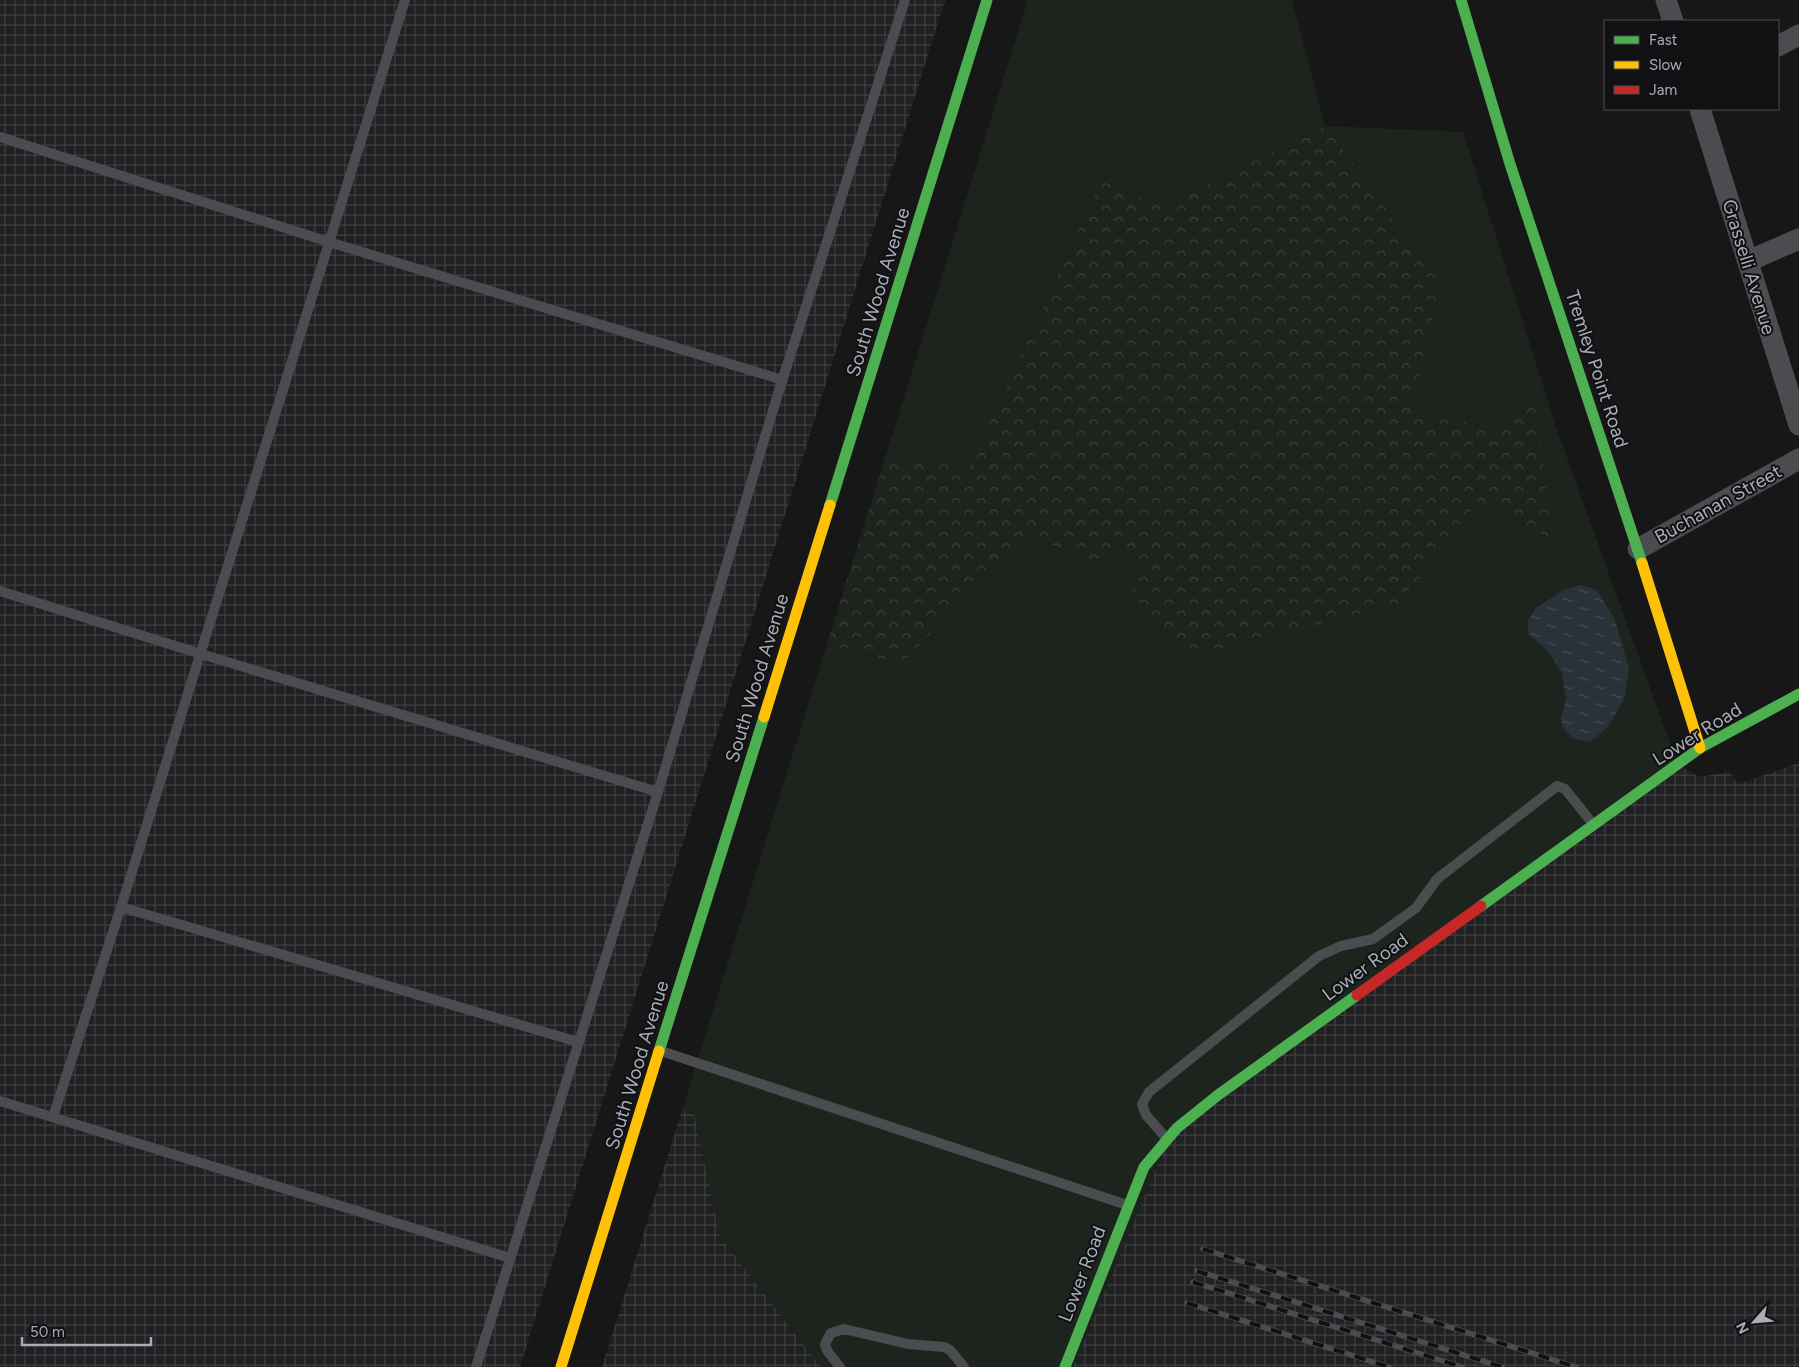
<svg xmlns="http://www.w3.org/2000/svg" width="1799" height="1367" viewBox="0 0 1799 1367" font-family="Figtree,sans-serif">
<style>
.industrial{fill:url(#industrial-grid)}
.green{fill:#1d241e}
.forest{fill:url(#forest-crowns)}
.water{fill:url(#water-ripples)}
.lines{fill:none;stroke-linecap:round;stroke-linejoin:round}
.lane{stroke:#4b4c50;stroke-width:10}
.street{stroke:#4b4c50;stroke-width:21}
.fast{stroke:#4caf50;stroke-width:11}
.slow{stroke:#ffc107;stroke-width:11}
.jam{stroke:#c62828;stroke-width:11}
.rail-casing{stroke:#4b4c4f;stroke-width:5.5}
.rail{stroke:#111113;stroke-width:4;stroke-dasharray:11;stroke-linecap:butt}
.labels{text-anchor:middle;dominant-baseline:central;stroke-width:4;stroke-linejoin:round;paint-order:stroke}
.street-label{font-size:19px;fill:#a8adb8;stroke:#111113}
</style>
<defs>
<pattern id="industrial-grid" width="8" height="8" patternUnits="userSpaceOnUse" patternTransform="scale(1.25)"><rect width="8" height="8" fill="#212123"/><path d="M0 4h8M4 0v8" fill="none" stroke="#3e3f41"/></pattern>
<pattern id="forest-crowns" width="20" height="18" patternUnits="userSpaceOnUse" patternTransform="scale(1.25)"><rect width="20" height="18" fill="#1d241e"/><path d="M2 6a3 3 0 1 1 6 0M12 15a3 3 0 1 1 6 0" fill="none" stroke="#3b413d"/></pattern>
<pattern id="water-ripples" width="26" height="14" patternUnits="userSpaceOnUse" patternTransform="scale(1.25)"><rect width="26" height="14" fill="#2a3239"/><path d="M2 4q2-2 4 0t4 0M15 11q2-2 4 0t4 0" fill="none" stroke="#464d54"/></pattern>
</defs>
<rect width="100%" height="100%" fill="#171717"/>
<path class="industrial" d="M0,0H945L520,1367H0Z
M1799,763V1367H1073L1170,1135L1677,764L1699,777L1724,773L1729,771L1738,784Z
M682,1110L694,1113L720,1236L821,1367H602Z"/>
<path class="green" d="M1028,0H1292L1325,126L1463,132L1557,430L1676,760L1170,1135L1073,1367H821L720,1236L694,1113L682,1110L827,644L902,664L1025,533L1089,562L1141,549L1399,604L1478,501L1551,538L1534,391L1493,429L1411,408L1441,284L1325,126L1164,206L1101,181L969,469L886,455Z"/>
<path class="forest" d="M1325,126L1441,284L1412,408L1493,429L1534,391L1552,539L1478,501L1399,604L1196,655L1132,596L1141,549L1089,562L1025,533L902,664L827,644L886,455L969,468L1101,181L1164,206Z"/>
<path class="water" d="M1582,585L1597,590L1614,618L1629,668L1624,699L1608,727L1590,742L1574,739L1563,728L1561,719L1566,699L1562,673L1547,650L1529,634L1527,622L1536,608L1565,589Z"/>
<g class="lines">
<path class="lane" d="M0,137L329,242L783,380
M0,591L201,654L658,792L781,384L905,0
M121,907L578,1042
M661,1051L1127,1205
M0,1101L510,1258
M53,1117L121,907L405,0
M1167,1139L1146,1115L1142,1104L1149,1092L1319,956L1341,946L1373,939L1416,908L1437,879L1557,786L1565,789L1593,824
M476,1367L658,792
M840,1367L828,1352L825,1345L826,1342L831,1333L844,1329L908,1344L944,1347L950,1350L964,1367"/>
<path class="street" d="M1666,0L1673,21
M1778,46L1799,35
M1700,109L1799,425
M1748,261L1799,239
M1638,549L1799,459"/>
<path class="fast" d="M1461,0L1510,164L1642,563
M830,505L987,0
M1481,906L1700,748L1799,694
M659,1051L764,717
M1065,1367L1144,1167L1177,1128L1218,1095L1357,995"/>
<path class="slow" d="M1642,563L1700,748
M764,717L830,505
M561,1367L659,1051"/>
<path class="jam" d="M1357,995L1481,906"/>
<g class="rail-casing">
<path id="rail" d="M1203,1249L1576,1367
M1197,1271L1502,1367
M1193,1282L1462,1367
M1187,1303L1389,1367"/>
</g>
<use href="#rail" class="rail"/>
</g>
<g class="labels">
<g class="street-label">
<text transform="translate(1749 267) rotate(73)">Grasselli Avenue</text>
<text transform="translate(878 292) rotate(-73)">South Wood Avenue</text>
<text transform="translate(1597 369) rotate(72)">Tremley Point Road</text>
<text transform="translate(1718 504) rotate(-29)">Buchanan Street</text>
<text transform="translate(757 678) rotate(-73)">South Wood Avenue</text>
<text transform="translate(1697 734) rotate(-32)">Lower Road</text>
<text transform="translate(1365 967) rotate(-36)">Lower Road</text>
<text transform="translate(637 1065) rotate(-73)">South Wood Avenue</text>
<text transform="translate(1082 1274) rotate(-69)">Lower Road</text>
</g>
</g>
<rect x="1604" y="20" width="175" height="90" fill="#111113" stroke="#4d4f55"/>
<rect x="1614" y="36" width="25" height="8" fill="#4caf50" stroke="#4d4f55"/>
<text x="1649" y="45" font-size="15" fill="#a8adb8">Fast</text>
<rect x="1614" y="61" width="25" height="8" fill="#ffc107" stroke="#4d4f55"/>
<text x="1649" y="70" font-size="15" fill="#a8adb8">Slow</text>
<rect x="1614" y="86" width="25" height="8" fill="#c62828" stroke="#4d4f55"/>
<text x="1649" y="95" font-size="15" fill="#a8adb8">Jam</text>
<g transform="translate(1754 1322) rotate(243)" stroke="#111113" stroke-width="4" paint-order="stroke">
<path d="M0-4L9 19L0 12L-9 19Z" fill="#a8adb8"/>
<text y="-8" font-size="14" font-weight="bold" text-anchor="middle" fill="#a8adb8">N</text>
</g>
<path d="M22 1337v8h129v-8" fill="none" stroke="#a8adb8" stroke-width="2.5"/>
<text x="30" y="1337" font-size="15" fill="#a8adb8" stroke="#111113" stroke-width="4" paint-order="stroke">50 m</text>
</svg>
